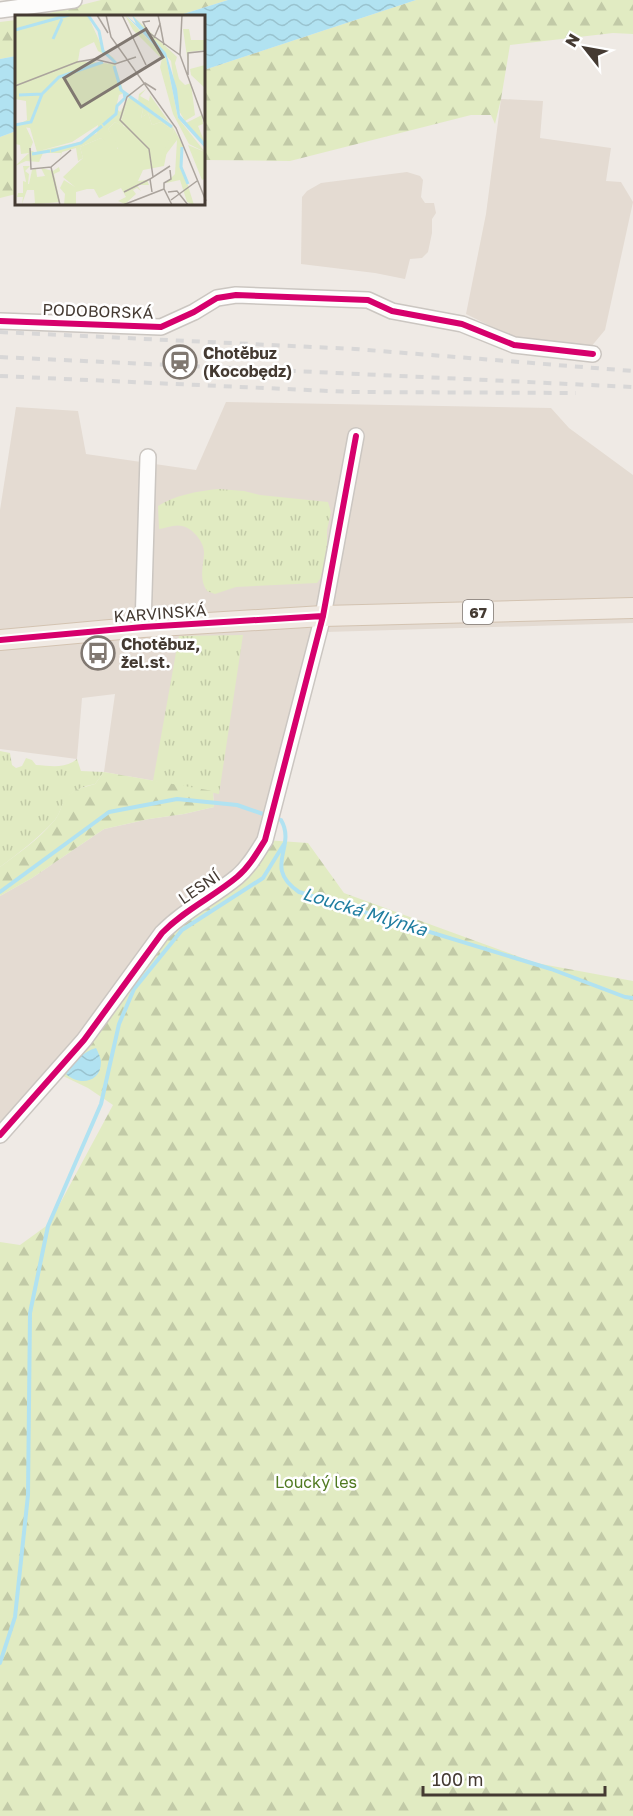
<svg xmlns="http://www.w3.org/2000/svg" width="633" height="1816" viewBox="0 0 633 1816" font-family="'Golos Text',sans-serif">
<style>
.residential{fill:#e4dbd2}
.grass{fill:url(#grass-tufts)}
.forest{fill:url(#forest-firs)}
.water{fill:url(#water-waves)}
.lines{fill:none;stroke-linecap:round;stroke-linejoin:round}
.stream{stroke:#b1e2f1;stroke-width:4}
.minor-casing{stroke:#cbc6c1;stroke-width:18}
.major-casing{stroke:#d3c3b1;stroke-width:22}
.minor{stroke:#fdfcfb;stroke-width:15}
.major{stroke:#f0e9e2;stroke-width:20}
.rail{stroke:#d8d7d7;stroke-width:4;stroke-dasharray:8 8;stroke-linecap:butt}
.cycleway-casing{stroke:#fff;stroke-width:10}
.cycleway{stroke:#d6006c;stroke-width:6}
.labels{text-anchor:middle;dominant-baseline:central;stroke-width:5;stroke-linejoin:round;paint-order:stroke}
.shield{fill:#fff;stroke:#7c7570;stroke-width:1.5}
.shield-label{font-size:15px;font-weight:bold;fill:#443a32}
.street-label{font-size:16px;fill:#443a32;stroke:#fff}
.poi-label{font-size:16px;font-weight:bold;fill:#443a32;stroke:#fff;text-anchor:start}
.park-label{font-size:16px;fill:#507a21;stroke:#fff}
.water-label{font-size:18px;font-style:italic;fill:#1f7da0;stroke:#fff}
.inset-river{fill:none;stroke:#b1e2f1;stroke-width:3}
.inset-road{fill:none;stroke:#aba49d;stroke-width:1.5}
.view{fill:#807871;fill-opacity:0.15;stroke:#807871;stroke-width:3}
.inset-edge{fill:none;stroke:#443a32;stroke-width:3}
</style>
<defs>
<pattern id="grass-tufts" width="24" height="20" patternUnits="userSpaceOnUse" patternTransform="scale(1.5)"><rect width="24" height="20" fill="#e1ebc2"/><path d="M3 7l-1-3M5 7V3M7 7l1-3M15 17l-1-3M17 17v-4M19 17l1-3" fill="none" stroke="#c2caa7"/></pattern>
<pattern id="forest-firs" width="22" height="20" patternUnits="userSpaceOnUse" patternTransform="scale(1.5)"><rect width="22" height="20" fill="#e1ebc2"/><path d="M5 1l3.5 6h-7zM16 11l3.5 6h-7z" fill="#c2caa7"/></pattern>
<pattern id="water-waves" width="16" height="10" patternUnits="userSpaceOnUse" patternTransform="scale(1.5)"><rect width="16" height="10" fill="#b1e2f1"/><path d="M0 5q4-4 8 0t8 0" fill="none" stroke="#99c3cf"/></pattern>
</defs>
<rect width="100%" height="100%" fill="#efeae5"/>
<path class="residential" d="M501,99L543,101L540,138L611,148L606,181L621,182L633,202L605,330L590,348L514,338L466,314L486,214Z
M407,172L420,176L423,180L421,197L425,203H434L436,213L432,219V233L428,252L422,258L410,259L405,279L375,273L301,264L302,197L307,191L321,183Z
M226,402L551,408L569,428L633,475V623L326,632L265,840L0,1135V896L32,878L104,829L149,819L184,814L214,807L213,791L104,772L115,694L82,698L77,759L0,749V510L16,407L78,411L86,454L196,470Z"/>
<path class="grass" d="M219,489L244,491L260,495L328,502L331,512L327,530V554L323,575L317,583L236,587L215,594L207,591C199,579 203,568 204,554C205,543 193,528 182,526C175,524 166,528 159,529L158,506C175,495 198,491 219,489Z
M243,635L219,794L153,781L179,636Z
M0,751L10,753L12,765L16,768L22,766L26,758L32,760L36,765C51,766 65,769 77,759L81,771L104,772L95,784C84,786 70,791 64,802C60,809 59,816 53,822C37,839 19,853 0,867Z"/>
<path class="forest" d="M101,0H228L177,16H38Z
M416,0H633V34L613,33L510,45L501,99L495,124L491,115H471L290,161L204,160V70Z
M16,20V56L0,59V22Z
M16,131V194L0,198V137Z
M104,772L213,791L214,807L184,814L149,819L104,829L32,878L0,896V867C19,853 38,840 53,822C59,816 60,809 64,801C70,790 84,787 95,784Z
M265,840L308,843L344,893L536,963L633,981V1816H0V1242L20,1245L49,1224L113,1105L88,1088L63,1076L84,1040L162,933L238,877Z"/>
<path class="water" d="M228,0H416L204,70V16H177Z
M16,56V131L0,137V59Z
M96,1048C98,1052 101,1058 101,1062C101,1083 79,1086 66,1074C72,1063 84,1051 96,1048Z"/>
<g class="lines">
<path class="stream" d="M276,818L281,820C297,847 262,867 299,892L551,969L625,997L633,998
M0,892L109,812L177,799L237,805L269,816
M0,1663L15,1617L28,1495L30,1313L48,1226L101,1104L119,1024L134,989L182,930L263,878L284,844"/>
<g class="minor-casing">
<path id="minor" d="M0,10L74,0
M0,321L161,327L194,312L217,298L236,295L368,300L392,311L462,324L514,345L593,354
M143,627L148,457
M0,1135L84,1040L162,933C184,910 213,897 237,877C249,867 257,853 265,840L323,616L356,436"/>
</g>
<g class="major-casing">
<path id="major" d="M0,640L143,627L323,616L633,608"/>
</g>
<use href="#minor" class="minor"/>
<use href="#major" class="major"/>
<path class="rail" d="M0,332L355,349L633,371
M0,357L633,387
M0,376L352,392L576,393"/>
<g class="cycleway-casing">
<path id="cycleway" d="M0,321L161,327L194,312L217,298L236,295L368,300L392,311L462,324L514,345L593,354
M0,640L143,627L323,616
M0,1135L84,1040L162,933C184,910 213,897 237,877C249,867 257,853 265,840L323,616L356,436"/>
</g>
<use href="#cycleway" class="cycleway"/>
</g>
<defs>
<g id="station-ring" transform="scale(1.725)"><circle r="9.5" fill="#fff" stroke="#807871" stroke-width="1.5"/><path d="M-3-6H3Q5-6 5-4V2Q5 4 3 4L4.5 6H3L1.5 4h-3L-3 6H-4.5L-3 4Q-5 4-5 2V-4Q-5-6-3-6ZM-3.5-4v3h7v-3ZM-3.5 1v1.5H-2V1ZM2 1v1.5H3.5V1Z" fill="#807871"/></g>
<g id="bus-ring" transform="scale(1.725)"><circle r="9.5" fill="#fff" stroke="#807871" stroke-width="1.5"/><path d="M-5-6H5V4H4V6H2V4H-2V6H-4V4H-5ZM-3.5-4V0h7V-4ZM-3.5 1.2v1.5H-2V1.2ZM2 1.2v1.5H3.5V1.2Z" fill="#807871"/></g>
</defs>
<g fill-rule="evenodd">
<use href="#station-ring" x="180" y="362"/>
<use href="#bus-ring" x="98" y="653"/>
</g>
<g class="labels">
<rect class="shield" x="463" y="600" width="30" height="24" rx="4.5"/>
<g class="shield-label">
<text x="478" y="612">67</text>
</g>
<g class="street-label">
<text transform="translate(98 311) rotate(2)">PODOBORSKÁ</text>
<text transform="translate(160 613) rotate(-4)">KARVINSKÁ</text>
<text transform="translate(199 887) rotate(-34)">LESNÍ</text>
</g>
<g class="poi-label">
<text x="203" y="353">Chotěbuz<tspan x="203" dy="18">(Kocobędz)</tspan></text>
<text x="121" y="644">Chotěbuz,<tspan x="121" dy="18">žel.st.</tspan></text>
</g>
<g class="park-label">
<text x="316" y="1482">Loucký les</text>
</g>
<g class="water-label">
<text transform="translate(365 911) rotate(17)">Loucká Mlýnka</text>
</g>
</g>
<g transform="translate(15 15)">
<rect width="190" height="190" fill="#efeae5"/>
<path d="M131,74L125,81L134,86L135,80L154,107L123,87L124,79ZM114,85L128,95L126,103L133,98L137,110L146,107L159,116L147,141L152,136L149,151L128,155L123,166L132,165L134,170H122L126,176L122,173L118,175L121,179L110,189L103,186L111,182L106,173L84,183L79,174H72L61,177V190H49L50,179L45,173L49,165L60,172L48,162L68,143L65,132L86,123L103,134L93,114L100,107L110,112L106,106ZM10,110L18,127L15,135L26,140L24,147L11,146L0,151L14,138L6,139L5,130L0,129V111ZM173,130L190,137V163L187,165ZM8,151H15L10,156L14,159L13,169H19H14L17,155L21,154L22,162L30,161L26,153L38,156L44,152L45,156L39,159L45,187L12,190L20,188L19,175H12L7,189L8,182H2L3,178H8V166L11,167Z" fill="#e1ebc2"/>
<path d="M0,0L73,1L88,34L101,45L83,36L79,27L65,34L63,46L100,49L109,78L104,80L101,93L105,97L115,81L156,109L168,130L166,148L179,190L172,187L165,165L151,168L160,159L162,125L146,146V141L159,116L146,107L137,110L133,98L126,103L128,95L114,86L106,105L109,112L100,107L93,114L103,131L101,136L86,123L65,132L68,143L63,146L61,133L47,137L45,143L46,138H28L24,147L25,140H16L22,137L15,113L0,111L12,105L11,86L0,84ZM83,110L82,118L65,127L24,136L57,127ZM110,0L151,43L163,103L190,137L174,129L158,99L145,52L147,44L118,15ZM117,0L162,42L160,48L164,64L170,70L176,68L180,100L170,106L163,94L156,46ZM168,14H174L176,25H190V35L173,37L174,55ZM190,50H191L190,73L176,60L175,54ZM187,100L188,109L183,111L190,128L171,108Z" fill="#e1ebc2" fill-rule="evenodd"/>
<path d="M111,0L121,9L117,0L151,38L162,74L165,100L190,128V133L163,103L151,43Z" fill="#b1e2f1"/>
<path class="inset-river" d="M73,0L84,16L88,36L101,48M0,15L54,0M38,24L47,4M99,51L106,75L157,112M4,80L27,79L44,62L88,47M0,110L16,107L27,79M88,110L101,99L102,91L110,83L109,77M167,132L166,152L173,169M36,136L66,128L87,111M17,139L35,136"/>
<path class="inset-road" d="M82,0L93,18M91,0L96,22L161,113L191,186M107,0L131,50M167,0L165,40L191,111M135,6L128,7L133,17L165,40M145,9L149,30M139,23L145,9L143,0M173,60V38L191,36M0,71L62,47L79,44L100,49L121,42M15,133L16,154L36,152L45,190M36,152L56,135M138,162L134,134L105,105L112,82L130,68L141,75M149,174V168L156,164L155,155M109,177L135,164M137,177L135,164L155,151M153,177L162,176L173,190M156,185L182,166M108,190L149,174L157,190"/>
<path class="view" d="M131,14L148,42L66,92L49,63Z"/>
<rect width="190" height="190" class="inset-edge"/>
</g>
<g transform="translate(585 48) rotate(301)" stroke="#ffffff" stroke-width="4.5" paint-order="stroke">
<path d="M0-4.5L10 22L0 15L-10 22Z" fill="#443a32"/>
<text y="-9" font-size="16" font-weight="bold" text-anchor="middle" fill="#443a32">N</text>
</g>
<path d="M423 1786v9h182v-9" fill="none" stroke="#443a32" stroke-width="3"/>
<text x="432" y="1786" font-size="18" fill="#443a32" stroke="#ffffff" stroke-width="4.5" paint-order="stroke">100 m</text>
</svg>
